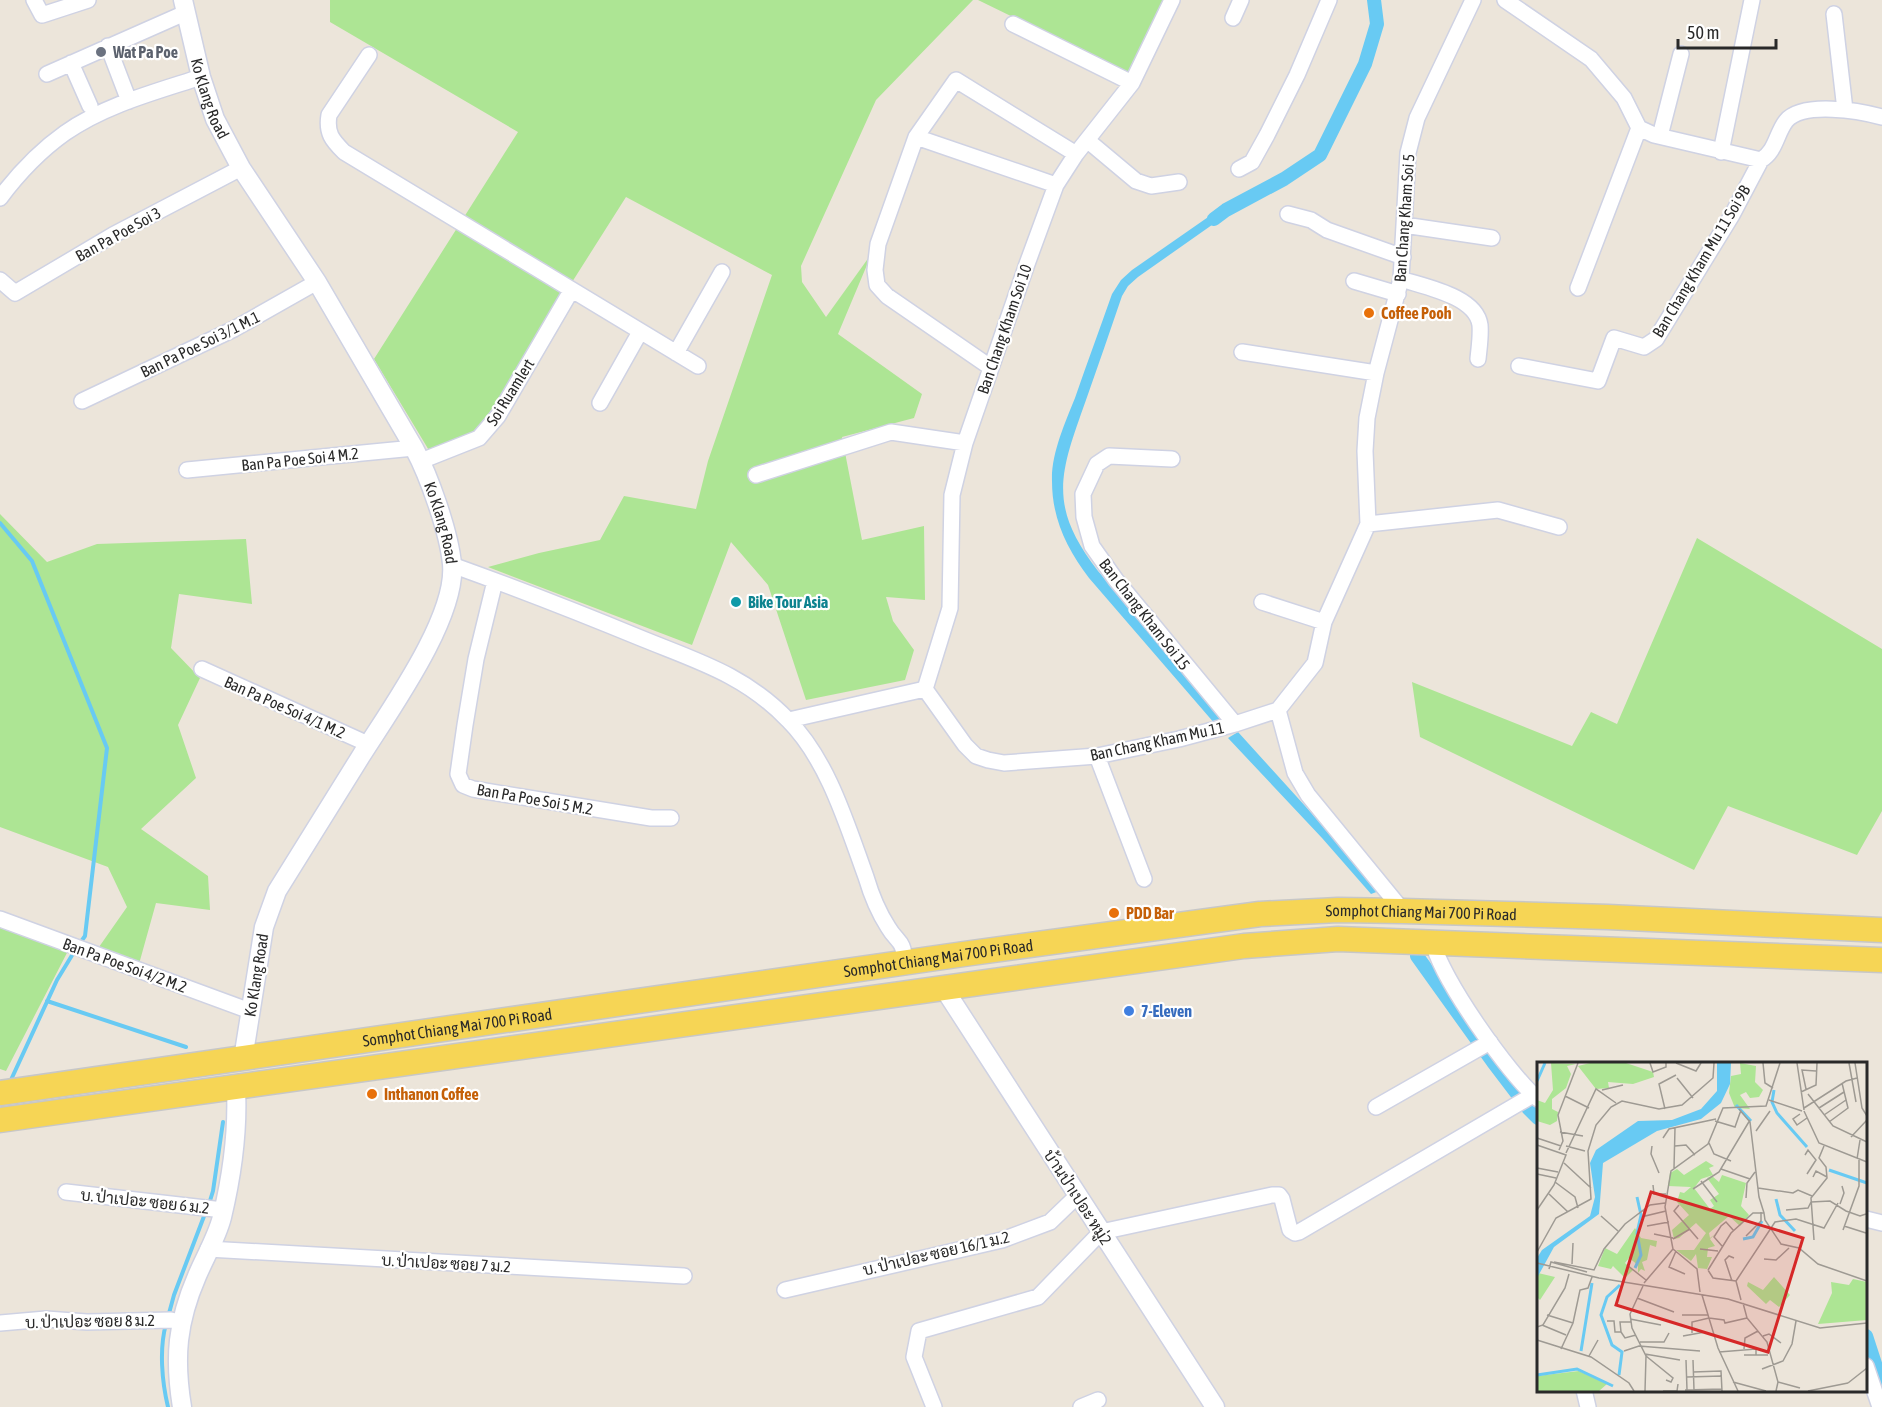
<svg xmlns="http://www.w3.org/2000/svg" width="1882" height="1407" viewBox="0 0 1882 1407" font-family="'Asap Condensed',Sarabun,sans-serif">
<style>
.green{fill:#ade594}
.water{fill:#68caf3}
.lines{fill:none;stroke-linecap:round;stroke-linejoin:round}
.stream{stroke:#68caf3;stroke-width:4}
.canal{stroke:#68caf3;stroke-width:14}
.minor-casing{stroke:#cfd2e3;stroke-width:18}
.tertiary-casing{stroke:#cfd2e3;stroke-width:21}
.primary-casing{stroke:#c7c7c7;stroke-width:27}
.minor{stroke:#fff;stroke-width:15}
.tertiary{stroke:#fff;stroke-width:18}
.primary{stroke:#f6d555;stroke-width:24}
.worship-dot{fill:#6b7280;stroke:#fff;stroke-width:2}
.food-dot{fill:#e8710a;stroke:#fff;stroke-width:2}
.culture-dot{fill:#0f9aa8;stroke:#fff;stroke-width:2}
.shop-dot{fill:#3f7fe0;stroke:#fff;stroke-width:2}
.labels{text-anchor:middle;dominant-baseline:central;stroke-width:4.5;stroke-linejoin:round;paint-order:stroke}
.worship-label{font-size:16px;font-weight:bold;fill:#5b616d;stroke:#fff;text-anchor:start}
.street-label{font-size:16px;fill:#292929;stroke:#fff}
.food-label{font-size:16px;font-weight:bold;fill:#c56008;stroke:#fff;text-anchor:start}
.culture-label{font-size:16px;font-weight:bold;fill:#0d838f;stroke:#fff;text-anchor:start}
.shop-label{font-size:16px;font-weight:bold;fill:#366cbe;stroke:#fff;text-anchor:start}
.inset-river{fill:none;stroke:#68caf3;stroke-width:3}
.inset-road{fill:none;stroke:#9e9a93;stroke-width:1.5}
.view{fill:#d62828;fill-opacity:0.15;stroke:#d62828;stroke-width:3}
.inset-edge{fill:none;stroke:#292929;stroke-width:3}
</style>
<rect width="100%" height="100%" fill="#ece5da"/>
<path class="green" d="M330,0H973L876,100L801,266L802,282L826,317L872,253L838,334L922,394L914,418L842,437L862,540L924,526L925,600L886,597L893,621L914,650L905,680L806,700L768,585L731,542L692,645L488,567L539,553L600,540L624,496L696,509L708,461L772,275L626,197L477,432L430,452L374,359L518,132L330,22Z
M978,0H1165L1129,74Z
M0,514L47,562L97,544L246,539L252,604L179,594L171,648L200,678L178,725L196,778L141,829L208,876L210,910L156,903L139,964L99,947L127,907L108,867L0,827Z
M1697,538L1882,649V811L1857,855L1728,806L1694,870L1420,737L1412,682L1572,746L1591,712L1617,724Z
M0,922L69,949L6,1071L0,1069Z"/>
<path class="water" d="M1224,206L1229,213L1138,277L1128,286L1122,296C1110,331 1098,366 1086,400C1060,473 1047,505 1098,571L1227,720L1215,724L1089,578C1067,549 1052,519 1052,481C1051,454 1065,423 1075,398C1087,363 1100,328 1112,294L1121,280L1132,270Z
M1238,732L1345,850L1379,891L1371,894L1322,838L1228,738Z"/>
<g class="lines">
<path class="stream" d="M0,523L32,561L107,748L85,936L80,943
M47,1001L186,1047
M10,1082L57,980L74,952
M209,1204L213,1191L223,1122
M168,1317L174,1295L206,1211
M166,1324C159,1349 162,1382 168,1407"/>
<path class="canal" d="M1214,219L1226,210L1284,179L1320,155L1365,64L1377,24L1374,0
M1417,956L1493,1062L1528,1108L1538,1118
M1866,1336L1882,1385"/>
<g class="minor-casing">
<path id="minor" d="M34,0L42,15L88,0
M1505,0L1591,59L1624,98L1639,128L1654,135L1761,160C1776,151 1776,134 1786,121C1803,101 1860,111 1882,117
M1834,14L1845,110
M1233,18L1241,0
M1013,24L1132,83
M108,46L129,101
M369,55L329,115C326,133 332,140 344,152L698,366
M71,63L90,106
M47,74L185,13
M1660,136L1681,54
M916,137L1056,185
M1087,140L1136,181L1151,186L1179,182
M1721,152L1752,0
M1239,169L1252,162L1267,135L1297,75L1329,0
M0,198C18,174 41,150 65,133C105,105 155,92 201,77
M1288,214L1311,220L1327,230L1403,257
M1404,225L1492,238
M1401,279C1425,287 1476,296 1480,325C1481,336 1479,348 1478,359
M0,280L15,293L113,235L241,168
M1354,281L1398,294
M1578,288L1639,128
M1242,352L1376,373
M676,353L722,272
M1519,366L1598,381L1614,338L1644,347L1656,339L1732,215L1761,160
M990,367L887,296L877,285L875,270L878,244L916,137L956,80L1076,154
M82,401L234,329L317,282
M600,403L640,332
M1172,459L1109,456L1097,464L1083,494L1084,517L1092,546L1116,580L1235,724
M421,461L479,438L498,416L571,291
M187,470L414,448
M756,475L891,432L965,443
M1368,524L1498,510L1559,527
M452,565C516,588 580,613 643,639C697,661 745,675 788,720C828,760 847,825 866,877C871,894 879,913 888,927C898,944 903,938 905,962
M495,581L476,659L465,725L458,774L463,785L473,789L651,818H671
M1262,602L1324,622
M202,669L368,744
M925,689L950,608L952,495L965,443L1027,264L1056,185L1076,154L1132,83L1172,0
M925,689L965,745L976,756L988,760L1004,763L1097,756L1179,739L1235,724L1278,710
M1278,710L1315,663L1324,622L1368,524L1365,451L1367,418L1376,373L1401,279L1408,153L1417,118L1473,0
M1278,710L1295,773L1308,795L1403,911
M789,720L925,689
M1097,756L1144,879
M0,919L250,1011
M1433,942C1440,977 1510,1076 1538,1099
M1376,1107L1490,1042
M66,1192L223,1210
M1866,1219L1882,1223
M208,1249L684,1276
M785,1290L1002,1240L1050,1222L1077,1196
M0,1323L46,1319L87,1322L171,1320L180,1322
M1866,1366L1880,1407
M1584,1390L1588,1407
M934,1407L914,1357L919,1331L1038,1297L1101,1232L1272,1195H1279L1282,1199L1290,1230L1295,1233L1299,1232L1533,1095
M1081,1407L1098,1400"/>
</g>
<g class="tertiary-casing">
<g id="tertiary">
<path id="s1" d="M183,0L201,77L215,119L241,168L317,282L414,448C429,476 449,532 452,564C457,617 390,710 361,756C333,801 305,846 277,891L264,927L243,1059"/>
<path d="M943,987L1215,1407"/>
<path d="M182,1407C174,1358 177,1322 197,1276C205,1257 217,1237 222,1217C232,1175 238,1131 236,1089"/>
</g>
</g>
<g class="primary-casing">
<g id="primary">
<path id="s2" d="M0,1093L964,954L1260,914L1338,910L1403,911L1608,917L1882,930"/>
<path d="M0,1120L1244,946L1338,939L1882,960"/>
</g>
</g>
<use href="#minor" class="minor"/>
<use href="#tertiary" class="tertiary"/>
<use href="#primary" class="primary"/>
</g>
<circle class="worship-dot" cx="101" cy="52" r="6"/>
<g class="food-dot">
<circle cx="1369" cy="313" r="6"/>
<circle cx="1114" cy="913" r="6"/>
<circle cx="372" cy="1094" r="6"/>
</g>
<circle class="culture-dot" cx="736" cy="602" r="6"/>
<circle class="shop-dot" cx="1129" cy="1011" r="6"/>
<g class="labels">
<g class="worship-label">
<text x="113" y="52">Wat Pa Poe</text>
</g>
<g class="street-label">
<text stroke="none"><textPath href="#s1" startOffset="102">Ko Klang Road</textPath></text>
<text transform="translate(1404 218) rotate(-86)">Ban Chang Kham Soi 5</text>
<text transform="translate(118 234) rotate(-29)">Ban Pa Poe Soi 3</text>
<text transform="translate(1701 261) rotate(-59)">Ban Chang Kham Mu 11 Soi 9B</text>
<text transform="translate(1004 329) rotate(-71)">Ban Chang Kham Soi 10</text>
<text transform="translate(200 344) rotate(-26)">Ban Pa Poe Soi 3/1 M.1</text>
<text transform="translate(510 392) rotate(-58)">Soi Ruamlert</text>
<text transform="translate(300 459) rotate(-6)">Ban Pa Poe Soi 4 M.2</text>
<text stroke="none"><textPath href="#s1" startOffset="588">Ko Klang Road</textPath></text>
<text transform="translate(1145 614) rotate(52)">Ban Chang Kham Soi 15</text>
<text transform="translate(285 707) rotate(24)">Ban Pa Poe Soi 4/1 M.2</text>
<text transform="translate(1157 741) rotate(-12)">Ban Chang Kham Mu 11</text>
<text transform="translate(535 799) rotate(10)">Ban Pa Poe Soi 5 M.2</text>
<text stroke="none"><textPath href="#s2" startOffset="1434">Somphot Chiang Mai 700 Pi Road</textPath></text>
<text stroke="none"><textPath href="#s2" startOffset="948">Somphot Chiang Mai 700 Pi Road</textPath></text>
<text transform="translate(125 965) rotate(20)">Ban Pa Poe Soi 4/2 M.2</text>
<text transform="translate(256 975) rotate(-81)">Ko Klang Road</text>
<text stroke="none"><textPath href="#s2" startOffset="462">Somphot Chiang Mai 700 Pi Road</textPath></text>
<text transform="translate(1078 1197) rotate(57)">บ้านป่าเปอะ หมู่2</text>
<text transform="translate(145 1201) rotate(6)">บ. ป่าเปอะ ซอย 6 ม.2</text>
<text transform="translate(936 1253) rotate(-13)">บ. ป่าเปอะ ซอย 16/1 ม.2</text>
<text transform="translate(446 1263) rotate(3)">บ. ป่าเปอะ ซอย 7 ม.2</text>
<text transform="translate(90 1321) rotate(-1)">บ. ป่าเปอะ ซอย 8 ม.2</text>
</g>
<g class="food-label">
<text x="1381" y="313">Coffee Pooh</text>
<text x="1126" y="913">PDD Bar</text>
<text x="384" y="1094">Inthanon Coffee</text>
</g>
<g class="culture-label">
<text x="748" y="602">Bike Tour Asia</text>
</g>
<g class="shop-label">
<text x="1141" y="1011">7-Eleven</text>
</g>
</g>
<g transform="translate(1537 1062)">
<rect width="330" height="330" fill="#ece5da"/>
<path d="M14,1L39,2L30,4L34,12L29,26L15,37V47L21,50L20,59L13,63L0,59V38L8,41L16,28ZM53,1H89L116,10L117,15L96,22L71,20L72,26L59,27L41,4ZM203,1L219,4L218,20L226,28L222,35L213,36L209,30L203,33L213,47L198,46L192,31L194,14L204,12ZM169,99L177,104L172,106L176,113L164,117L157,126L173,147L177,144L173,138L182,132L170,116L175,114L182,120L185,113L209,121L204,144L212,153L203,164L192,154L172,171L173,176L178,172L173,177L178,184L171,186L170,195H175L170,207L161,206L159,192L154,199L139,188H157L169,171L159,161L142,176L137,177L135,168L152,153L140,140L143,130L147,131L154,125L131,124L133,111L140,107L147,113ZM98,166L104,176L120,179L119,185L113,183L110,198L105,200L108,209L104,207L101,211V203L92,196L88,201L96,208L88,216L76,204L74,207L61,204L68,186L80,192ZM1,211L18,215L3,238L0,235ZM237,215L253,233L242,245L233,238L229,242L210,224L211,220L226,228ZM316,217L330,220V258L281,262L295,231L294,220L312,223ZM42,309L70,322L62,329H0V314Z" fill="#ade594"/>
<path d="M180,1H194L193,22L184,41L164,57L120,69L66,101L62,152L17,185L0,216V196L5,188L53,154L58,135L53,101L59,88L101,59L135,58L164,47L180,29Z" fill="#68caf3"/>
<path class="inset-river" d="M0,19L8,1M237,28L235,40L240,51L270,85M199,43L214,59M292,108L330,121M239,137L243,153L258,169M206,177L216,175L225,159M98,206L104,193L100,171L104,153L100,135M44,289L55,221M0,313L40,307L76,324M82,313L85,290L75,283L64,253L70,235L83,223"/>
<path class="inset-road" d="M113,1L116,10L129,5V1M139,1L159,9L164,1M226,1L228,21L236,26M260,1L267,48M312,1L319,40M318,1L325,46L330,54M140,16L156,36M269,27L265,8L279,9M65,28L86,23M264,30L279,23L280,1M271,32L296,64L330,80M28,34L52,46M232,38L265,49M267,46L309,19L320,16M282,46L307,30M128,47L122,22L139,13M202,47L213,60L222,135L227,151M267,49L282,81L330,100M263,52L256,57L260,63L270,56M287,53L309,38M178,59L198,65L204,48M292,60L311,46L305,21M219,69L233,49M23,70L46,74M314,75L330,58M0,76L24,84M126,76L132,67L179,57M172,81L177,92L194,99M0,83L29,93L17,123L0,148M29,84L48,89M115,84L114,92L122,111M138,84L149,83L158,93M22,88L26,79L21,53L41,1M29,91L59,27L79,41M268,93L271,88L279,98L270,112M320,97L323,78M27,101L54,126M0,106L21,110M137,106L138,66M184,107L213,117M0,112L19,116M276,115L279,109L290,115M164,119L180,140M18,120L38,135L41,146M116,123L117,132H129M221,126L256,131L261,128L275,134M156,127L182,110L213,58M12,132L31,150M209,136L210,121L218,110M274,140L293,139L309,149L323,154L329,152M303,142L307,131L305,124M142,143L137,149L161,177M106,148L108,154L129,149M249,148L271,146L274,140M64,154L81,169M110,164L132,160M307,164L329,171M306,168L322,124V98M117,172L136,176M209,174L224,159V150M136,177L153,167M277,178L274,136L290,116L289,105L282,96L287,84M185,184L177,175L184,164L189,160L197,169M136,187L160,207L163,230M163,187L181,189M139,189L132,205L148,212M0,190L19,156L54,137L51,89L59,63L74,45L85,39L122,47L145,43L176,16L177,1M227,197L239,198L252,186M17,200L57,208L67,187L88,162L113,143L128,141M0,201L62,216L191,237L283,266L330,261M35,202L36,181M90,203L109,218M12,207L14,200L50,210M171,208L194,171L216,151H227L228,158L244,182L262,186L281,202L330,219M171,208L176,216L199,219M195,219L188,198L192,194L197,196M199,219L238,160L259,157L287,166L301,141M199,219L204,238M107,221L136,187L128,145L134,109L171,82L186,46L229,44L243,1M106,224L93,252L95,266L109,294L108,329M165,233L181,286L201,329M100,236L137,250M206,241L210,256L230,280L241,320L239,329M10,253L36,261M145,253H171M93,257L124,263M70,259H77L78,270H84L83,260H94M5,263L29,273M0,265L6,263L28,226L32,212M84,270L88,276L99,273M155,271V260L172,256L187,258L188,261L210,256M146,274L168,270M226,274L232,272L244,281M0,278L54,295L92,321L97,329M103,280H127L132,271M24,287L36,261L43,228L51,226L55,215M207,287L208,276L221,269M87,289L102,284L163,289M182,290L219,287V293M108,292L143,298M207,293H231M52,294L61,278M109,294L136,316L134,320L129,318M149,298L150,328M156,298L157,328M225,307L246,299L255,282L259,259M156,310L184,309L185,329M150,315L185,314M196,320L229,329M241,320L263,326M311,321L330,306M148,328L185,327M126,329H140L141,322M271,329L311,321"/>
<path class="view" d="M114,130L266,176L231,290L79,243Z"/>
<rect width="330" height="330" class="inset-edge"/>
</g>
<path d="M1678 39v9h98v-9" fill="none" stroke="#292929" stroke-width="3"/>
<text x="1687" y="39" font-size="18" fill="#292929" stroke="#ffffff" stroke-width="4.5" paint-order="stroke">50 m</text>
</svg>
